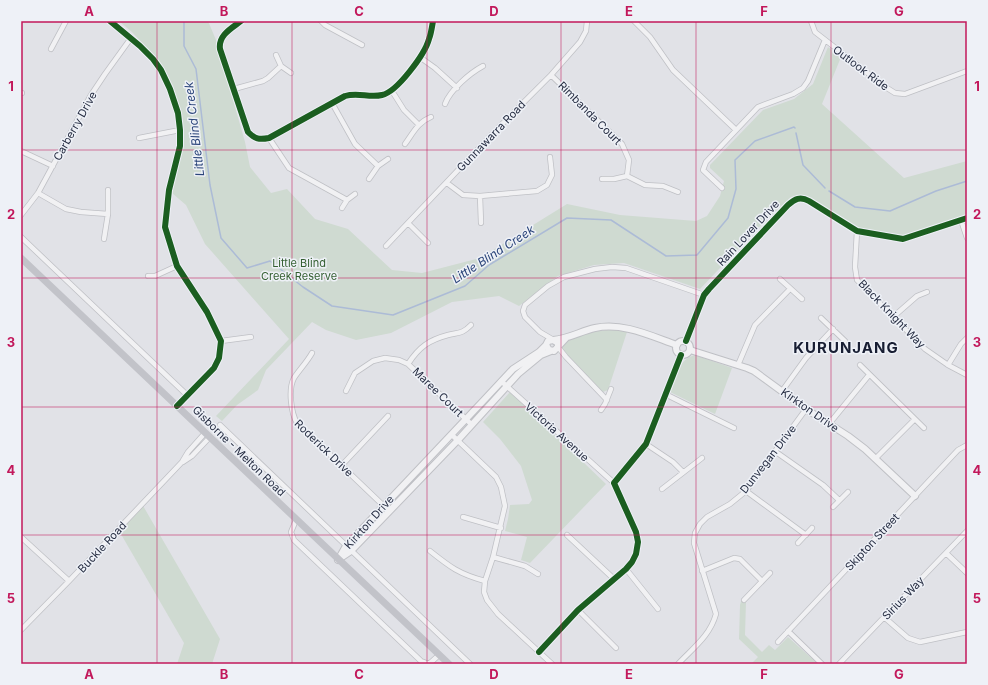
<svg xmlns="http://www.w3.org/2000/svg" width="988" height="685" viewBox="0 0 988 685" font-family="Inter,sans-serif">
<style>
.green{fill:#cfdad1}
.lines{fill:none;stroke-linecap:round;stroke-linejoin:round}
.stream{stroke:#acbbd6;stroke-width:1.5}
.minor-casing{stroke:#bfc0c5;stroke-width:6}
.tertiary-casing{stroke:#bfc0c5;stroke-width:8}
.minor{stroke:#f1f1f3;stroke-width:4.5}
.tertiary{stroke:#f1f1f3;stroke-width:6}
.secondary{stroke:#c2c3c9;stroke-width:7}
.cycleway-casing{stroke:#eef1f7;stroke-width:8}
.cycleway{stroke:#1b5e20;stroke-width:6}
.grid{fill:none;stroke:#c2185b;stroke-width:1;stroke-opacity:0.55}
.labels{text-anchor:middle;dominant-baseline:central;stroke-width:3;stroke-linejoin:round;paint-order:stroke}
.street-label{font-size:11px;fill:#262d42;stroke:#eef1f7}
.park-label{font-size:11px;fill:#345f31;stroke:#eef1f7}
.water-label{font-size:12px;font-style:italic;fill:#2b457a;stroke:#eef1f7}
.district-label{font-size:15px;font-weight:bold;letter-spacing:1px;fill:#181e33;stroke:#eef1f7}
.neatline{fill:none;stroke:#c2185b;stroke-width:1.5}
.grid-label{font-size:13px;text-anchor:middle;font-weight:bold;fill:#c2185b}
</style>
<rect width="100%" height="100%" fill="#e1e2e7"/>
<path class="green" d="M119,21H208L216,40L245,142L250,167L271,193L287,189L315,219L348,229L392,270L422,273L480,258L567,204L620,215L696,221L707,216L720,196L724,181L710,168V165L763,110L794,99L813,84L828,47L841,57L822,104L904,178L967,161V214L901,236L855,227L804,195L791,197L761,225L700,289L624,263L594,265L558,276L519,306L499,296L452,302L391,333L356,340L326,330L312,322L266,370L258,390L237,405L222,421L216,416L289,339L205,244L186,205L172,193L184,144L172,85L161,63L132,32Z
M615,329L627,332L608,390L603,392L567,355L561,346C576,333 596,331 615,329Z
M695,355L732,368L715,414L670,392C676,378 678,359 695,355Z
M510,392L606,484L530,563L521,560L527,537L505,531L508,519L510,505L529,504L532,500L521,466L500,439L483,422Z
M142,504L220,639L212,664H177L184,643L118,529Z
M742,598L746,602L745,635L762,652L769,645L775,650L788,637L818,664H751L758,657L739,639L740,605Z"/>
<g class="lines">
<path class="stream" d="M184,21V46L196,69L210,185L221,238L247,268L270,261L303,287L332,306L393,315L465,286L489,265L567,218L611,220L666,256L697,255L728,218L736,189L735,160L755,141L794,127L795,128
M796,133L803,165L825,188
M829,191L855,207L890,211L936,191L967,181"/>
<g class="minor-casing">
<path id="minor" d="M110,21L140,46L153,59L161,70L170,89L178,113L180,130V146L169,190L165,227L177,266L207,312L221,341L219,358L214,368L177,406
M241,21C232,28 218,35 220,49L248,132C255,139 259,140 269,138L345,96C358,92 369,98 382,95C397,92 425,54 429,39C431,34 432,27 433,21
M321,21L325,25L362,45
M634,21L650,37L673,70L736,130
M811,21L815,32L887,88L895,93L905,94L967,71
M51,49L66,21
M276,55L281,66L291,73
M421,58L435,68L457,88
M551,75L622,144L629,160L627,176L614,179H602
M234,89L263,81L268,78L281,66
M392,91L404,110L418,124
M21,93H22
M332,103L355,144L378,166
M445,104C450,90 470,73 483,66
M139,138L180,130
M269,138L289,168L347,200
M405,144C413,133 418,122 431,117
M21,151L53,166
M627,176L645,185L663,186L678,192
M369,179L378,166L388,159
M447,183L463,195L480,196L537,191L547,185L552,175L550,157
M722,188L703,170L706,162L758,107L793,94L803,88L808,81L825,40
M38,193L66,209L81,212L108,214
M480,196L481,223
M342,208L347,200L355,194
M21,215L38,193L91,95L105,74L131,38
M961,220L967,238
M408,223L428,243
M857,231L855,267L857,280L925,349L948,365L967,375
M21,237L188,396
M104,239L108,214V190
M386,246L498,128L551,75L580,42L586,31L587,21
M148,276H155L177,266
M780,279L802,299
M893,317L917,296L927,292
M821,318L845,341
M552,339L540,332L525,317L523,311L525,305L548,286L564,277L595,269L612,267L626,268L704,295
M221,341L251,337
M686,341L704,295L709,289L788,205C795,199 800,196 809,201L857,231L903,239L967,218
M558,347L566,357L607,400
M312,353C307,362 300,369 294,378C288,389 291,413 297,423L389,511
M408,364C419,347 429,340 448,335C460,332 462,334 471,325
M738,365L755,325L790,289
M860,365L924,428
M948,365L961,344L967,338
M501,381L614,483
M346,391L355,373L373,361L385,358L399,360L408,364L472,425
M782,391L806,358L833,329
M665,394L734,428
M601,410L605,404L611,389
M829,424L869,375
M220,425L470,664
M452,435L496,477L501,487L505,506L493,557L485,581L484,592L487,600L498,614L552,664
M646,444L673,462L683,472
M776,452L823,485L839,500
M875,459L914,420
M183,462L192,456L210,437
M342,465L388,416
M662,489L702,458
M746,491L806,535
M833,507L848,492
M463,517L501,528
M296,520L291,532L294,540L421,661L429,664L439,655
M567,535L614,579
M21,537L69,581
M798,543L812,528
M430,551C450,567 459,574 485,581
M946,553L967,573
M493,557L525,566L538,574
M626,569L658,609
M702,571L734,558L740,559L762,581
M744,600L770,573
M578,610L616,648
M884,617L908,638L920,642L967,632
M21,630L69,581L182,462L188,452L205,433
M788,631L822,664
M778,642L958,450L967,445
M539,652L578,610L626,569L632,562L636,554L638,542L636,532L614,483L646,444L681,355
M678,664C693,648 710,636 716,614L694,543L695,533L700,524L707,517L730,504L746,491L806,409
M839,664L967,531"/>
</g>
<g class="tertiary-casing">
<path id="tertiary" d="M553,340C568,339 581,331 595,328C623,322 651,336 677,345
M676 348a7 7 0 1 1 14 0a7 7 0 1 1-14 0Z
M558,346V343L553,340L548,341L546,345L549,350L554,351L566,338
M690,350L747,368L754,371L806,409L848,436L865,449L915,496
M339,559L351,551L458,440L518,374L541,355L551,351
M338,560L346,546L484,400L513,369L539,352L546,345"/>
</g>
<use href="#minor" class="minor"/>
<use href="#tertiary" class="tertiary"/>
<path class="secondary" d="M21,258L449,664"/>
<g class="cycleway-casing">
<path id="cycleway" d="M110,21L140,46L153,59L161,70L170,89L178,113L180,130V146L169,190L165,227L177,266L207,312L221,341L219,358L214,368L177,406
M241,21C232,28 218,35 220,49L248,132C255,139 259,140 269,138L345,96C358,92 369,98 382,95C397,92 425,54 429,39C431,34 432,27 433,21
M686,341L704,295L709,289L788,205C795,199 800,196 809,201L857,231L903,239L967,218
M539,652L578,610L626,569L632,562L636,554L638,542L636,532L614,483L646,444L681,355"/>
</g>
<use href="#cycleway" class="cycleway"/>
</g>
<path class="grid" d="M157,21V664M292,21V664M427,21V664M561,21V664M696,21V664M831,21V664M21,150H967M21,278H967M21,407H967M21,535H967"/>
<g class="labels">
<g class="street-label">
<text transform="translate(861 68) rotate(37)">Outlook Ride</text>
<text transform="translate(590 113) rotate(45)">Rimbanda Court</text>
<text transform="translate(75 126) rotate(-61)">Carberry Drive</text>
<text transform="translate(491 136) rotate(-46)">Gunnawarra Road</text>
<text transform="translate(748 233) rotate(-47)">Rain Lover Drive</text>
<text transform="translate(892 314) rotate(46)">Black Knight Way</text>
<text transform="translate(438 392) rotate(44)">Maree Court</text>
<text transform="translate(810 410) rotate(35)">Kirkton Drive</text>
<text transform="translate(557 432) rotate(42)">Victoria Avenue</text>
<text transform="translate(324 448) rotate(44)">Roderick Drive</text>
<text transform="translate(239 451) rotate(44)">Gisborne - Melton Road</text>
<text transform="translate(768 459) rotate(-52)">Dunvegan Drive</text>
<text transform="translate(369 522) rotate(-48)">Kirkton Drive</text>
<text transform="translate(872 542) rotate(-47)">Skipton Street</text>
<text transform="translate(102 547) rotate(-47)">Buckle Road</text>
<text transform="translate(903 598) rotate(-46)">Sirius Way</text>
</g>
<g class="park-label">
<text x="299" y="263">Little Blind<tspan x="299" dy="13">Creek Reserve</tspan></text>
</g>
<g class="water-label">
<text transform="translate(194 129) rotate(-97)">Little Blind Creek</text>
<text transform="translate(493 254) rotate(-33)">Little Blind Creek</text>
</g>
<g class="district-label">
<text x="846" y="347">KURUNJANG</text>
</g>
</g>
<rect width="988" height="685" fill="none" stroke="#eef1f7" stroke-width="44"/>
<rect x="22" y="22" width="944" height="641" class="neatline"/>
<g class="grid-label">
<text x="89" y="16">A</text>
<text x="224" y="16">B</text>
<text x="359" y="16">C</text>
<text x="494" y="16">D</text>
<text x="629" y="16">E</text>
<text x="764" y="16">F</text>
<text x="899" y="16">G</text>
<text x="11" y="91">1</text>
<text x="977" y="91">1</text>
<text x="11" y="219">2</text>
<text x="977" y="219">2</text>
<text x="11" y="347">3</text>
<text x="977" y="347">3</text>
<text x="11" y="475">4</text>
<text x="977" y="475">4</text>
<text x="11" y="603">5</text>
<text x="977" y="603">5</text>
<text x="89" y="679">A</text>
<text x="224" y="679">B</text>
<text x="359" y="679">C</text>
<text x="494" y="679">D</text>
<text x="629" y="679">E</text>
<text x="764" y="679">F</text>
<text x="899" y="679">G</text>
</g>
</svg>
